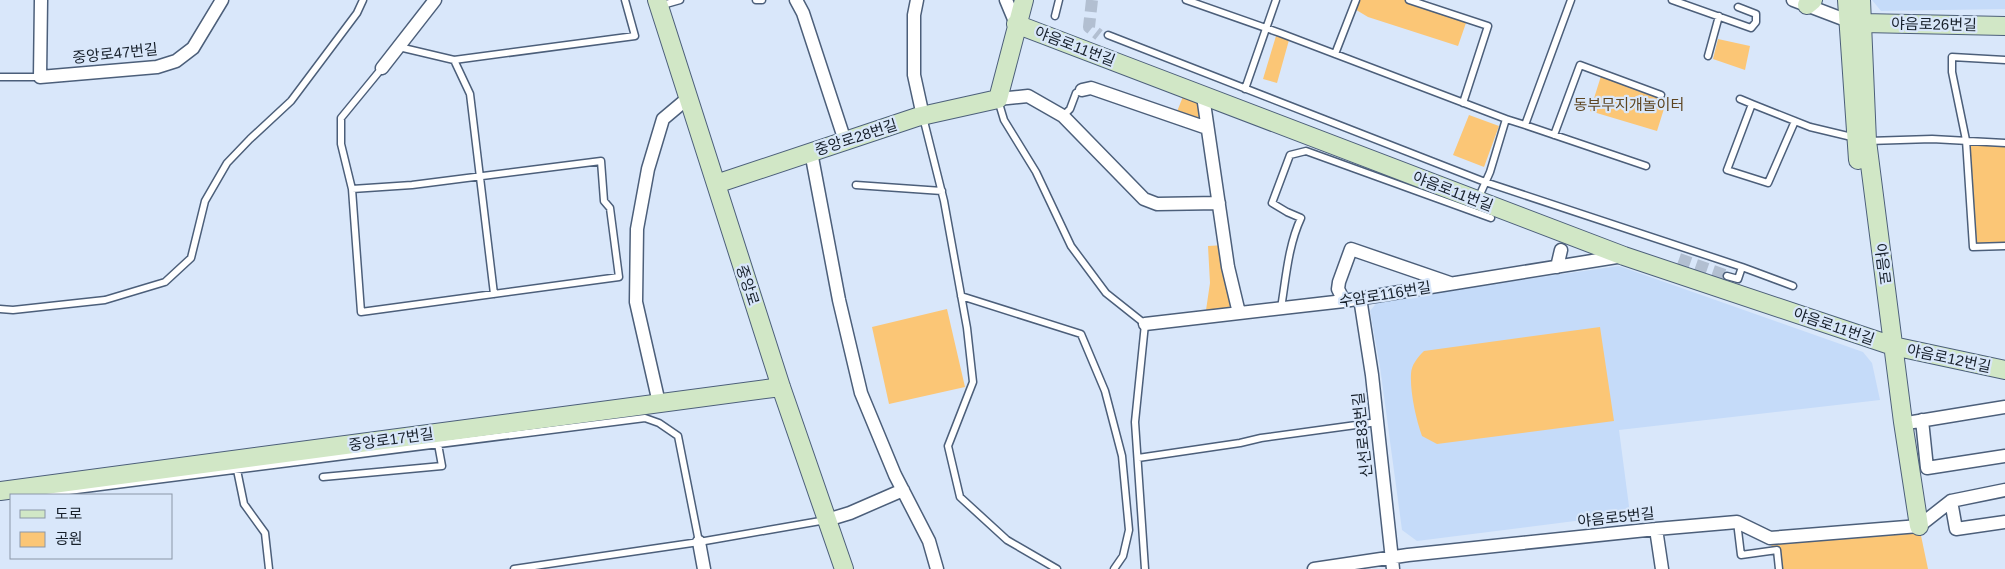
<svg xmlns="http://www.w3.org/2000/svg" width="2005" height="569" viewBox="0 0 2005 569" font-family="Helvetica,'Noto Sans KR',sans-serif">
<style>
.built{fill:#c5dbf9}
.green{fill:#fbc676}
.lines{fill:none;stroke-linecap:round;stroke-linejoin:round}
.street-tunnel{stroke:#b2bfd1;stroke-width:12;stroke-dasharray:12 6;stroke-linecap:butt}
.lane-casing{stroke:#4c5f7a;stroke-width:9}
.street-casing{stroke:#4c5f7a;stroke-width:15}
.secondary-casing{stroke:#4c5f7a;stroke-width:20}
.lane{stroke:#fff;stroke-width:6}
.street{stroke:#fff;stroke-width:12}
.secondary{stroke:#d1e7c6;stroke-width:18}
.labels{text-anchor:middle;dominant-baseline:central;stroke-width:4.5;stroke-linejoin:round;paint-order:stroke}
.street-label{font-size:15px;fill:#17202b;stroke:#d9e7fa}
.park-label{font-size:15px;fill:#5d4521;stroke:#d9e7fa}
</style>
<rect width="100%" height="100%" fill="#d9e7fa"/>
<path class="built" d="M1872,0H2005V9L1881,11Z
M1619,266L1863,352L1872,363L1880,400L1619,430L1630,514L1417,541L1402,530L1380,367L1370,311L1379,300Z"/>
<path class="green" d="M1356,0H1409L1467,20L1458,46L1368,17L1353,8Z
M1276,36L1289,40L1277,83L1263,79Z
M1718,39L1750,46L1745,70L1713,59Z
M1601,76L1668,96L1657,131L1590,111Z
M1184,94L1203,96L1207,124L1176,114Z
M1469,115L1499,126L1484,167L1453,155Z
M1966,140L2005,143V246L1973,247Z
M1225,245L1239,313L1205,317L1210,283L1208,246Z
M947,309L965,387L889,404L872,327Z
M1600,327L1614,421L1437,444L1422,436C1416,419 1410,392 1411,374C1411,365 1418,357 1424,351Z
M1919,526L1928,569H1776L1770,538Z"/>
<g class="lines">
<path class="street-tunnel" d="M1092,0L1089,27L1099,35
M1679,259L1727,276"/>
<g class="lane-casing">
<path id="lane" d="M756,0H762
M1186,0L1280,33L1506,119
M1409,0L1488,26L1463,103
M1672,0L1751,28L1756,22V14L1738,7
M659,6L680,0
M1055,16L1059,0
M1108,35L1485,182L1742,267L1793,286
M399,47L454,60
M1335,54L1356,0
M1708,56L1719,16
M2005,60L1952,57V72L1966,140L1973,247L2005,246
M0,77H40
M1245,89L1276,0
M1740,99L1752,104
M998,100L1004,120L1036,172L1071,246L1106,293L1145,324L1135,422L1145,569
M1063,116L1070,109L1076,93L1082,90
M923,117L944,201L967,328L973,382L948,446L960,497L1007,540L1057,569
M1795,121L1768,183L1727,170L1752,104L1810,127L1856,138
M1525,125L1646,166
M1554,135L1580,65L1661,95
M1868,141L1932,139L2005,143
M856,185L942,191
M352,189L361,312L619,277L610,208L604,201L601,161L412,185L352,189L341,144V118L382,68
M1478,199L1490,172L1506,119L1525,125L1571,0
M1727,276L1738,279L1742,267
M494,294L470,94L454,60L635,36L625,0
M961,296L1081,334L1105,391L1122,456L1129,530L1123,556L1114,569
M1281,308C1286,278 1288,246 1301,218L1287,212L1272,203L1290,155L1306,151L1491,218
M0,309L13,310L105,300L165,282L191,258L205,201L227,163L250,139L291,101L357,13L363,0
M1138,458L1240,443L1261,438L1378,422
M237,470L244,504L265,533L269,569
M323,477L442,466L438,444
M45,494L645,418L659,423L678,436L699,542
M1737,522L1741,555L1777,550L1779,569
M514,569L699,542L826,520"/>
</g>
<g class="street-casing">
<path id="street" d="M41,0L40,77L157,67L176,61L193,48L222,0
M796,0L803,13L845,141
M917,0L914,15V75L923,116
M1006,0L1016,24
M1793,0L1856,24
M382,68L435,0
M1082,90L1091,88L1207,128
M1203,96L1228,267L1239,313
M998,99L1028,96L1063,116L1144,199L1157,204L1219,203
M811,152L839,300L861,393L895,475L929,541L937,569
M1557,267L1561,250
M1360,298L1372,375L1393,569
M1344,301L1338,289L1339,282L1351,249L1450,283
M1145,324L1344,301L1623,256
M659,403L636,302L637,229L648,169L663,119L688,98
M1922,420L1927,468L2005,456
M1913,422L2005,407
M1951,501L1956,529L2005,522
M827,520L850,513L903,490
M1656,529L1662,569
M699,542L704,569
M1314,569L1408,555L1656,529L1737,522L1770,538L1919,526L1951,501L2005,490"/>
</g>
<g class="secondary-casing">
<path id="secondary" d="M657,0L781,387L844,569
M1847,0L1858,160
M1861,0L1867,141L1903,422L1919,526
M1807,5L1813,0
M1863,23L2005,26
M1016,24L1624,256L1893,346L2005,370
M716,184L917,117L998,99L1024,0
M0,491L781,387"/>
</g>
<use href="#lane" class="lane"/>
<use href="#street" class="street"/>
<use href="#secondary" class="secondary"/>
</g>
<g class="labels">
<g class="street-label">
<text transform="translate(1934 24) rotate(1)">야음로26번길</text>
<text transform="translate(1075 46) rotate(21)">야음로11번길</text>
<text transform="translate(115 53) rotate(-6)">중앙로47번길</text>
<text transform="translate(856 137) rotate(-18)">중앙로28번길</text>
<text transform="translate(1453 191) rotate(21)">야음로11번길</text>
<text transform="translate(1883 264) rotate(83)">야음로</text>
<text transform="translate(748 285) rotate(72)">중앙로</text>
<text transform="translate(1385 294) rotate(-9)">수암로116번길</text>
<text transform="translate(1834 326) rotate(19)">야음로11번길</text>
<text transform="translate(1949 358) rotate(12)">야음로12번길</text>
<text transform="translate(1362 435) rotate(-96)">신선로83번길</text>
<text transform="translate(391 439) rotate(-8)">중앙로17번길</text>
<text transform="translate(1616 517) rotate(-6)">야음로5번길</text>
</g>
<g class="park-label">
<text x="1629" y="104">동부무지개놀이터</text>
</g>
</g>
<rect x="10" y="494" width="162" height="65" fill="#d9e7fa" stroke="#8b97a7"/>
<rect x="20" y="510" width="25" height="8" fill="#d1e7c6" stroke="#8b97a7"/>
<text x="55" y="519" font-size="15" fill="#17202b">도로</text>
<rect x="20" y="532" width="25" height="15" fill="#fbc676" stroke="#8b97a7"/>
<text x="55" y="544" font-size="15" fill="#17202b">공원</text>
</svg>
